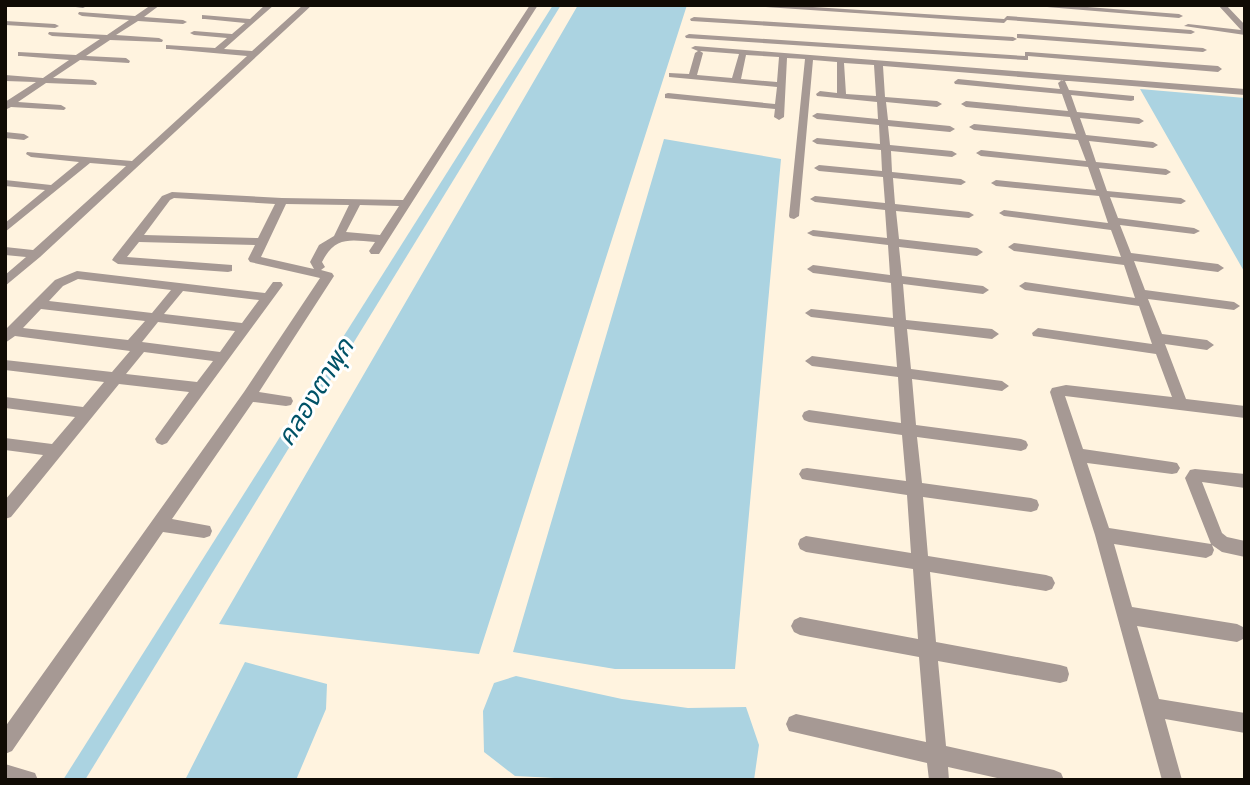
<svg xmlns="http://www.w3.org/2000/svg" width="1250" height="785" viewBox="0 0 1250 785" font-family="'DejaVu Sans','Noto Sans Thai',sans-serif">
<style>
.water{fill:#abd3e1}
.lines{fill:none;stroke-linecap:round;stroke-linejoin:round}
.canal{fill:#abd3e1;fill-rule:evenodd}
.minor{fill:#a69994;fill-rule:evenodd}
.labels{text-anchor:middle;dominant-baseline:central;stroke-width:6;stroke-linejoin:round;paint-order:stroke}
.water-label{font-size:26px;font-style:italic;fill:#005267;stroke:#fff}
</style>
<rect width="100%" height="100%" fill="#fff3df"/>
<path class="water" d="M578,5H687L479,654L219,624Z
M1140,89L1245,98V273Z
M664,139L781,159L735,669H615L513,652Z
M245,662L327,684L326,709L296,780H185Z
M516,676L622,699L688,708L746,707L759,745L754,780H594L515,776L484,752L483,711L494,683Z"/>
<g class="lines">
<path class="canal" d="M553,5H561L85,780H63Z"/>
<path class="minor" d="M5,5H10L5,8Z
M61,5H86L87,6L83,8Z
M151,5H160L144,17L183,20L187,22L183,24L138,21L116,35L159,38L163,40L162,42L110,40L86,56L126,58L130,61L129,63L80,60L53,78L93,80L97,83L96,85L46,83L18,102L61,105L66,108L64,110L11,107L5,110V102L36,82L5,81V75L43,78L69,60L21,56H18V52L76,55L100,39L52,36L48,34L49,32L107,35L129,20L82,16L78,14L79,12L135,16Z
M265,5H274L224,49L252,51L303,5H312L40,257L5,286V275L26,257L5,255V247L33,250L126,166L90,163L5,232V223L45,190L5,186V180L51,185L79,162L31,157L26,154L27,152L132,161L247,56L169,49H166V45L215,48L227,38L194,35L190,33L194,31L232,34L245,23L205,19H202V15L250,19Z
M530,5H538L379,254H371L369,251L375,242C350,240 335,236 322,262L325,267L321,270L332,273L334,276L259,392L291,397L293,401L291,405L286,406L253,402L172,519L210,526L212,531L210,536L204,538L163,532L12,751L5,754V727L244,392L320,278L250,262L248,259L255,245L139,242L127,257L232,265V271L228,272L118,264L112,260L114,257L162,196L172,192L282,198L403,200ZM174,198L275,204L258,238L144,235L170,200ZM286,204L349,205L334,236L319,245L310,262L314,269L261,257ZM360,205L399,206L380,235L346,232Z
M736,5H781L1004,19L1007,16L1191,30L1195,32L1191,34L1007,20L1004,23Z
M1023,5H1061L1179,14L1183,16L1179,18Z
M1218,5H1226L1245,25V35L1184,26L1188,24L1241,30Z
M694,17L1013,37L1017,39L1013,41L691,21L690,19Z
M5,21L55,24L59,26L55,28L5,25Z
M689,34L1025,56V52H1028L1218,66L1222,69L1218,72L1028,56V60H1025L686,38L685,36Z
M1020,34L1203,48L1207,50L1203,52L1017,38V34Z
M695,46L1245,89V95L883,66L885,97L937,101L942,104L937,107L886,102L888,120L950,126L955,129L950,132L888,126L890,145L952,151L957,154L952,157L891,151L892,172L961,179L966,182L961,185L893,178L895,204L969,212L974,215L969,218L896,211L899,239L977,248L983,252L977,256L899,247L902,276L983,286L989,290L983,294L903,284L906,320L992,329L999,334L992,339L907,329L911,369L1002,381L1009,386L1002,391L912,379L916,425L1021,439L1026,441L1028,445L1026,449L1021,451L917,437L922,483L1031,498L1037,500L1039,505L1037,510L1031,512L923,497L928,556L1046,575L1052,577L1055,583L1052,589L1046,591L930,572L936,642L1060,665L1067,667L1069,674L1067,681L1060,683L938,661L946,746L1054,770L1061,773L1064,780H1006L948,767L949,780H929L927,763L789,731L786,724L789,717L796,714L926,742L919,657L800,635L794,632L791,626L794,620L800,617L918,639L913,569L806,552L800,549L798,544L800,539L806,536L911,553L907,495L807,480L802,479L799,474L802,469L807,468L906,481L902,435L809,422L804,420L802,416L804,412L809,410L901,423L898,377L812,366L805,361L812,356L897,367L894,327L811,317L805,313L811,309L893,318L891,283L813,273L807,269L813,265L890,275L888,245L813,236L807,233L813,230L887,238L885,210L815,202L810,199L815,196L885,203L883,177L819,171L814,168L819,165L882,171L881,150L817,144L812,141L817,138L880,144L879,125L817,119L812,116L817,113L878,119L877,102L817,96L816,94L820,91L837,93V62L813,60L799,216L794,219L790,218L789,216L805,59L787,58L784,117L779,120L774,117L775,109L665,98V94L668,93L775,104L777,87L669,77V73L689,74L695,53L698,51L691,48ZM700,51L739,54L732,78L697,75L703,53ZM746,55L779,57L777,82L741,79ZM844,63L874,65L876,96L846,94Z
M958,79L1060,89L1058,83L1062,80L1065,81L1069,90L1134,96V100L1131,101L1071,95L1077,112L1139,118L1144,121L1139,124L1080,118L1086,135L1153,142L1158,145L1153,148L1089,141L1096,162L1166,169L1171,172L1166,175L1099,168L1107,191L1181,198L1186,201L1181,204L1110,197L1118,218L1194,228L1200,231L1194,234L1120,225L1131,253L1218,264L1224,268L1218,272L1134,261L1145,290L1234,302L1240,306L1234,310L1148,299L1162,334L1207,340L1214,345L1207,350L1165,344L1186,399L1245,406V418L1065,396L1083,449L1172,462L1177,463L1180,468L1177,473L1172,474L1087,463L1109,528L1211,544L1185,478L1190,470L1195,469L1245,474V488L1202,482L1222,533L1227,537L1245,541V557L1222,552L1212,545L1214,550L1212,555L1206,558L1114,544L1132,607L1237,624L1243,627V639L1237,642L1137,626L1159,699L1245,713V733L1165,719L1182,780H1162L1095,535L1050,392L1052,388L1066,385L1172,397L1156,354L1033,336L1032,333L1038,328L1152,344L1139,306L1025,290L1019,286L1025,282L1135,298L1124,265L1014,251L1008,247L1014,243L1121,257L1111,230L1004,216L999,213L1004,210L1108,223L1099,196L996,186L991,183L996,180L1096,190L1088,167L981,156L976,153L981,150L1086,161L1078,140L974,130L969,127L974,124L1076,134L1070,117L966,107L961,104L966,101L1068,111L1062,94L955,84L954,82Z
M5,132L24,134L29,137L24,140L5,138Z
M77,271L265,293L273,282H281L283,285L167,443L162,445L157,443L155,439L189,392L119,384L11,517L5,519V500L43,455L5,450V438L52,444L75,417L5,408V397L83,407L104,382L5,370V360L112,372L130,351L15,336L5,343V330L55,280ZM78,279L171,290L152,313L49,301L63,286ZM183,291L259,300L242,323L164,314ZM41,309L145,321L128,340L23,328ZM158,322L235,331L220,352L142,342ZM144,352L213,361L197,382L126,374Z
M5,764L35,773L38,780H5Z"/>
</g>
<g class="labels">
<g class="water-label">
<text transform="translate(315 392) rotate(-58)">คลองตาพุก</text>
</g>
</g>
<rect width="1250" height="785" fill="none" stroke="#100b04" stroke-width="14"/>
</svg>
